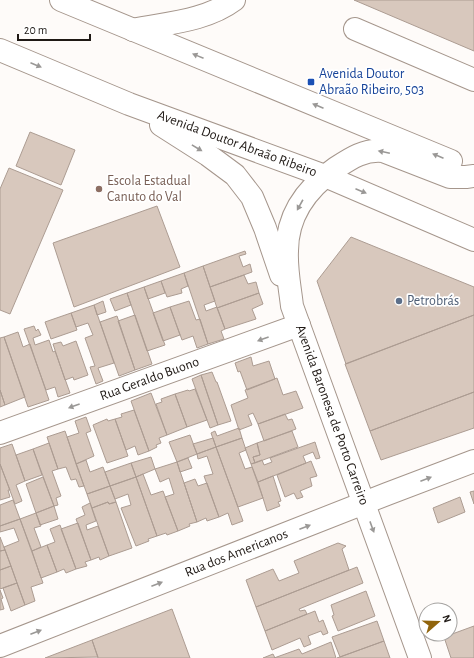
<svg xmlns="http://www.w3.org/2000/svg" width="474" height="658" viewBox="0 0 474 658" font-family="'Alegreya Sans',sans-serif">
<style>
.building{fill:#d8c8bd;stroke:#ac9c92}
.lines{fill:none;stroke-linecap:round;stroke-linejoin:round}
.minor-casing{stroke:#a5968c;stroke-width:24}
.major-casing{stroke:#a5968c;stroke-width:24}
.minor{stroke:#fff;stroke-width:22}
.major{stroke:#fff;stroke-width:22}
.oneway{fill:#9a9896}
.transit-dot{fill:#1a4fb4;stroke:#fff;stroke-width:1.5}
.education-dot{fill:#8d6e63;stroke:#fff;stroke-width:1.5}
.service-dot{fill:#5c6f8a;stroke:#fff;stroke-width:1.5}
.labels{text-anchor:middle;dominant-baseline:central;stroke-width:3.5;stroke-linejoin:round;paint-order:stroke}
.transit-label{font-size:14px;fill:#164399;stroke:#fff;text-anchor:start}
.street-label{font-size:14px;fill:#1f1915;stroke:#fff}
.education-label{font-size:14px;fill:#785e54;stroke:#fff;text-anchor:start}
.service-label{font-size:14px;fill:#4e5e75;stroke:#fff;text-anchor:start}
</style>
<rect width="100%" height="100%" fill="#fefbf9"/>
<path class="building" d="M354,0H474V51Z
M30,132L75,150L61,185L16,166Z
M9,168L63,190L10,314L0,310V189Z
M157,206L180,267L74,307L53,243Z
M351,237L474,287V315L346,364L317,281Z
M245,251L246,254L239,256L243,267L250,264L252,272L210,287L203,266Z
M203,266L215,301L204,305L206,311L217,307L225,329L221,331L224,339L208,344L184,273Z
M184,273L188,286L181,289L182,293L167,297L161,281Z
M244,275L248,284L256,282L259,293L217,308L210,287Z
M161,281L165,293L148,299L144,287Z
M144,287L165,345L147,351L127,293Z
M127,293L131,305L115,311L110,299Z
M259,293L263,304L252,309L256,319L225,329L217,308Z
M103,301L106,312L97,315L94,305Z
M189,301L196,320L200,319L208,344L197,348L193,336L182,340L170,307Z
M94,305L114,363L98,368L103,381L96,384L90,367L95,366L85,338L93,335L88,323L76,327L71,313Z
M170,307L180,335L163,341L153,313Z
M71,313L77,330L51,339L45,322Z
M135,315L152,364L135,370L118,321Z
M474,315V392L370,431L345,364Z
M117,316L135,370L119,376L100,322Z
M34,326L36,331L38,329L41,335L33,338L35,345L49,340L53,352L55,351L70,393L58,397L55,387L46,390L24,329Z
M18,332L23,347L30,344L49,400L28,407L4,337Z
M4,337L25,397L5,405L0,390V338Z
M76,341L88,375L74,380L73,377L65,380L53,344L61,342L63,346Z
M251,357L253,366L269,361L275,379L247,390L240,371L238,372L235,363Z
M212,372L216,382H217L231,421L218,425L201,375Z
M201,375L218,425L210,428L192,379Z
M277,378L283,395L296,391L303,408L258,424L253,413L248,415L252,425L239,430L231,405L248,398L245,390Z
M195,389L207,420L187,427L175,394L188,390L189,391Z
M0,390L5,405L0,407Z
M474,392V428L381,460L370,431Z
M151,393L167,435L159,438L161,443L156,445L157,447L149,451L131,401Z
M175,394L187,427L167,435L156,404L162,402L161,399Z
M134,410L149,451L138,455L135,446L126,450L115,419L122,417L121,414Z
M285,414L288,420L292,419L296,429L264,441L258,424Z
M86,417L91,431L86,433L94,456L76,464L67,437L79,433L75,421Z
M107,419L108,421L115,419L128,456L107,463L93,425Z
M239,428L242,438L216,447L211,433L215,431L217,436Z
M65,431L84,486L79,487L76,479L71,480L66,467L58,469L47,437Z
M292,431L298,447L255,463L253,457L260,455L257,443Z
M190,435L197,454L177,462L169,442Z
M213,438L216,447L197,454L193,444Z
M242,438L246,450L239,453L245,469L252,467L263,498L238,507L216,447Z
M315,442L320,458L316,459L313,452L303,456L306,463L258,482L251,464L262,460L264,465L272,462L270,458Z
M49,443L58,469L52,471L61,496L56,498L58,505L54,506L33,449Z
M257,443L260,455L253,457L255,463L251,464L245,448Z
M12,444L25,481L16,485L22,501L15,504L0,464V448Z
M216,447L243,521L232,525L228,513L219,517L204,476L213,474L207,456L198,459L197,454Z
M33,449L42,475L25,481L16,455Z
M151,457L155,469L136,477L131,463Z
M188,458L192,468L180,472L177,462Z
M86,460L90,472L103,467L110,486L87,494L76,464Z
M311,461L317,476L310,478L312,486L300,491L303,497L297,499L294,493L285,497L277,475Z
M177,462L197,522L189,524L190,526L178,531L165,497L174,494L169,478L160,482L155,469Z
M131,463L136,477L110,486L105,472Z
M0,464L10,490H8L10,497L0,500Z
M143,474L151,495L163,491L178,531L167,535L166,533L157,536L136,477Z
M273,476L281,501L278,502L280,506L267,511L258,482Z
M43,477L54,506L36,513L26,484Z
M136,477L157,536L148,539L149,541L136,546L121,508L131,505L128,494L115,499L110,486Z
M195,479L198,486L207,483L219,517L207,521L206,518L197,522L184,483Z
M110,486L116,502L109,504L108,502L92,508L87,494Z
M474,491V504L470,492Z
M460,497L465,512L438,523L433,508Z
M13,500L20,519L0,526V505Z
M108,502L109,504L116,502L132,548L109,556L92,508Z
M90,503L96,521L86,525L87,530L98,526L109,556L100,560L99,557L91,560L76,519L85,515L82,507Z
M54,506L58,519L40,525L36,513Z
M36,513L41,526L34,528L41,547L32,551L20,519Z
M20,519L43,583L31,587L35,601L25,605L4,547L19,541L14,528L0,532V526Z
M78,523L91,560L85,562L87,566L76,569L61,529Z
M60,525L76,569L66,573L64,569L57,572L47,545L55,542L50,529Z
M0,537L5,550L0,551Z
M338,543L346,546L342,549L349,570L256,607L246,580L273,569L279,581L299,573L294,561Z
M47,545L57,572L41,578L32,551Z
M5,550L11,566L0,570V551Z
M11,566L17,583L0,589V570Z
M357,567L363,583L299,609L300,611L305,610L307,614L265,631L256,607Z
M17,583L25,605L11,611L3,588Z
M0,590L3,598L1,599L4,609L0,610Z
M366,591L375,616L338,631L332,616L334,615L331,605Z
M172,609L190,658H98L92,640Z
M315,611L319,622L323,620L328,633L323,635L321,631L308,636L311,644L304,647L300,638L272,650L265,631Z
M377,621L384,641L340,657L332,637Z
M474,626V658H451L444,637Z
M92,640L98,657L45,658Z
M384,641L390,658H337Z
M331,642L336,658H274L299,649L302,654Z
M273,654L275,658H263Z"/>
<g class="lines">
<g class="minor-casing">
<g id="minor">
<path d="M355,29L474,80"/>
<path d="M133,30C167,23 206,21 234,0"/>
<path id="s1" d="M0,433L299,325"/>
<path id="s2" d="M0,646L387,494L474,461"/>
</g>
</g>
<g class="major-casing">
<g id="major">
<path d="M61,0L451,161"/>
<path id="s3" d="M0,50L129,104L325,176L474,240"/>
<path d="M161,125L208,155L235,175L252,197L265,228L281,275"/>
<path d="M420,658L292,306C290,288 286,269 287,251C287,214 307,188 336,168C351,158 365,149 383,151L450,177H466L474,176"/>
</g>
</g>
<use href="#minor" class="minor"/>
<use href="#major" class="major"/>
</g>
<defs><path id="oneway-solid" d="M-6-.8H1V-3.2L6.5 0L1 3.2V.8H-6Z"/></defs>
<g class="oneway">
<use href="#oneway-solid" transform="translate(198 56) rotate(-158)"/>
<use href="#oneway-solid" transform="translate(36 65) rotate(23)"/>
<use href="#oneway-solid" transform="translate(318 106) rotate(-157)"/>
<use href="#oneway-solid" transform="translate(197 148) rotate(31)"/>
<use href="#oneway-solid" transform="translate(384 152) rotate(-168)"/>
<use href="#oneway-solid" transform="translate(438 156) rotate(-157)"/>
<use href="#oneway-solid" transform="translate(361 191) rotate(23)"/>
<use href="#oneway-solid" transform="translate(300 205) rotate(119)"/>
<use href="#oneway-solid" transform="translate(263 339) rotate(160)"/>
<use href="#oneway-solid" transform="translate(74 406) rotate(160)"/>
<use href="#oneway-solid" transform="translate(426 479) rotate(-21)"/>
<use href="#oneway-solid" transform="translate(305 527) rotate(-21)"/>
<use href="#oneway-solid" transform="translate(372 527) rotate(70)"/>
<use href="#oneway-solid" transform="translate(157 584) rotate(-21)"/>
<use href="#oneway-solid" transform="translate(36 632) rotate(-21)"/>
</g>
<rect class="transit-dot" x="307" y="78" width="8" height="8" rx="2"/>
<circle class="education-dot" cx="99" cy="189" r="4"/>
<circle class="service-dot" cx="399" cy="301" r="4"/>
<g class="labels">
<g class="transit-label">
<text x="319" y="74">Avenida Doutor<tspan x="319" dy="16">Abraão Ribeiro, 503</tspan></text>
</g>
<g class="street-label">
<text stroke="none"><textPath href="#s3" startOffset="255">Avenida Doutor Abraão Ribeiro</textPath></text>
<text stroke="none"><textPath href="#s1" startOffset="159">Rua Geraldo Buono</textPath></text>
<text transform="translate(332 415) rotate(70)">Avenida Baronesa de Porto Carreiro</text>
<text stroke="none"><textPath href="#s2" startOffset="254">Rua dos Americanos</textPath></text>
</g>
<g class="education-label">
<text x="107" y="181">Escola Estadual<tspan x="107" dy="16">Canuto do Val</tspan></text>
</g>
<g class="service-label">
<text x="407" y="301">Petrobrás</text>
</g>
</g>
<g transform="translate(438 622) rotate(70)"><circle r="19" fill="#ffffff" stroke="#a5a3a1"/>
<path d="M0-3L7 15L0 10L-7 15Z" fill="#90640c"/>
<text y="-6" font-size="11" font-weight="bold" text-anchor="middle" fill="#1f1915">N</text>
</g>
<path d="M18 34v6h72v-6" fill="none" stroke="#1f1915" stroke-width="2"/>
<text x="24" y="34" font-size="12" fill="#1f1915" stroke="#ffffff" stroke-width="3" paint-order="stroke">20 m</text>
</svg>
